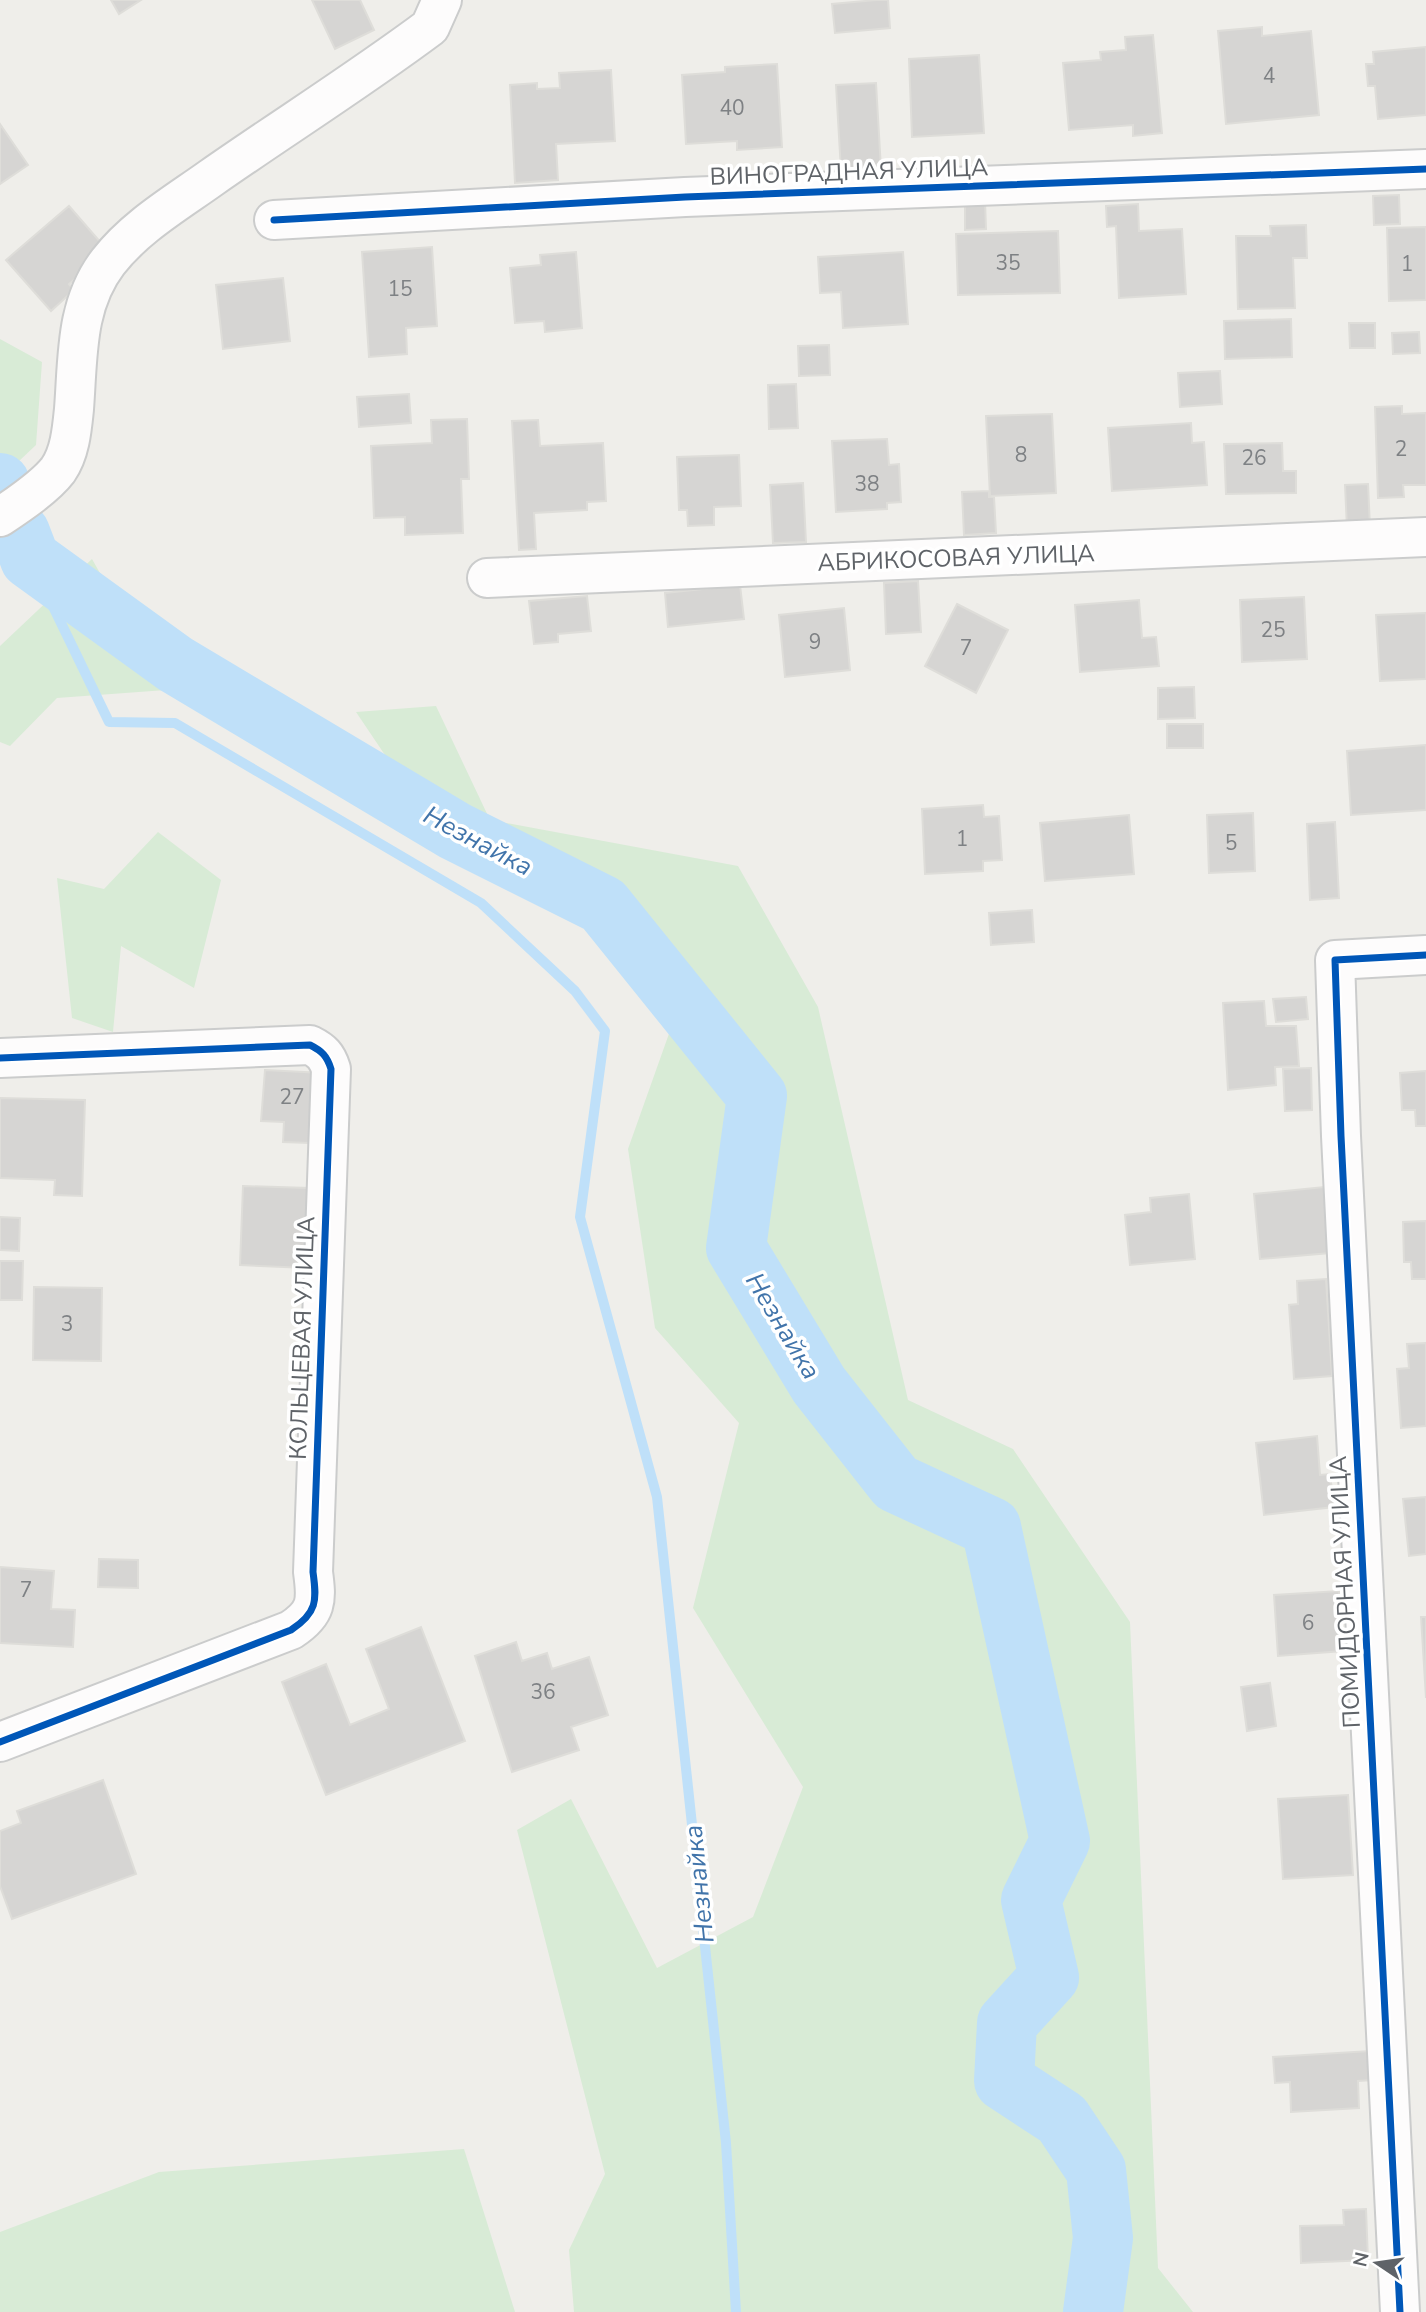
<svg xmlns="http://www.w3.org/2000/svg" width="1426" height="2312" viewBox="0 0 1426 2312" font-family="'Nunito Sans',sans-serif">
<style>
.green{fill:#d8ebd6}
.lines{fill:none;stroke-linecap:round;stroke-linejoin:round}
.stream{stroke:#bfe0f9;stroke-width:10}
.river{stroke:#bfe0f9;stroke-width:60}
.building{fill:#d6d5d3;stroke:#deddd9;stroke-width:2}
.minor-casing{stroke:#cbcccc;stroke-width:42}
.minor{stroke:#fdfcfc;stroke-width:38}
.cycleway-casing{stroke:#fff;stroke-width:11}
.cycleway{stroke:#0057b8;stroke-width:7}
.labels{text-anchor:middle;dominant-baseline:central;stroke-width:7;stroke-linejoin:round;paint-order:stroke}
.number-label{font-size:21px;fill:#7e8184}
.street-label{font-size:24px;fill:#5f6368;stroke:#fff}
.water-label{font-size:26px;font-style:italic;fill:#4174aa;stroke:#fff}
</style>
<rect width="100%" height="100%" fill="#efeeea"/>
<path class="green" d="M0,339L42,362L36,445L0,479Z
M92,559L166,690L57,698L10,746L0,742V646Z
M436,706L490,820L738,866L818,1007L908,1400L1013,1449L1130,1622L1158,2268L1193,2312H574L569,2250L605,2174L517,1830L571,1799L657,1968L753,1917L803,1787L693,1608L739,1423L655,1328L628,1149L692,969L455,859L356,712Z
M158,832L221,880L194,988L121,946L113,1032L72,1018L57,878L104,889Z
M464,2149L515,2312H0V2232L159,2172Z"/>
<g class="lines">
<path class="stream" d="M30,559L109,722L175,723L481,903L575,991L605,1031L580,1217L657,1497L726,2143L736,2312"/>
<path class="river" d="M0,483L5,496
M20,533L30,559L175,664L455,831L603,905L757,1096L736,1248L819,1385L896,1483L991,1527L1060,1841L1031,1900L1049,1977L1007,2023L1004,2081L1062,2119L1096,2170L1103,2238L1093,2312"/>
</g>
<path class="building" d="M111,0H141L119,14Z
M312,0H360L374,30L335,49Z
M876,0H888L890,28L835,33L832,4Z
M1262,27V36L1311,31L1319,115L1226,124L1218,31Z
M1153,35L1162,133L1133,136V125L1069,130L1063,63L1101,60L1100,52L1126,50L1125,37Z
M1426,47V115L1378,119L1375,86H1368L1366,64H1374L1373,52Z
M979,55L984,133L912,137L909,59Z
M777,64L782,147L737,150V141L686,144L682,75L725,72V67Z
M611,70L615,141L556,144L558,180L515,183L510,85L537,83V89L560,88L559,73Z
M876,83L881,169L841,171L836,85Z
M0,124L28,165L0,184Z
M1399,195L1400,224L1374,225L1373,196Z
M985,200L986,229L965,230V201Z
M1138,204L1139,231L1182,229L1186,294L1119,298L1116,226L1107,227L1106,206Z
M69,206L108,251L69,284L74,290L51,311L6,260Z
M1306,225L1307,258H1293L1295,308L1238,309L1236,236H1271L1270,226Z
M1426,227V300L1389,301L1387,228Z
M1058,231L1060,293L958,295L956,234Z
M432,247L437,326L406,328L407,354L369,357L362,252Z
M576,252L582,328L545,332L544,321L515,323L510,268L541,265L540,255Z
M903,252L908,324L843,328L841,292L820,293L818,257Z
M283,278L290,341L223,349L216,285Z
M1291,319L1292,357L1225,359L1224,321Z
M1349,323H1375V348H1350Z
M1419,332L1420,353L1393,354L1392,333Z
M829,345L830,375L799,376L798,346Z
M1220,371L1222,404L1180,407L1178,373Z
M796,384L798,428L769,429L768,385Z
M409,394L411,423L359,427L357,397Z
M1402,406V414L1426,413V485H1403L1404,497L1378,498L1375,407Z
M1052,414L1056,493L990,496L986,416Z
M467,419L469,479H461L463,533L405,535V517L374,518L371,446L432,443L431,420Z
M538,420L540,446L603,443L606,501L587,502V510L534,513L536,549L519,550L512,421Z
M1191,423L1192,443L1204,442L1207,485L1112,491L1108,428Z
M887,439L889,465L899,464L901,502L887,503V509L836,512L832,441Z
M1282,443L1283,471H1296V493L1226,494L1224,444Z
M739,455L741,506L714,507V525L688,526L687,510H679L677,457Z
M803,483L806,542L773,543L770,485Z
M1368,484L1370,527L1347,528L1345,485Z
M989,491V497H994L996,533L964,535L962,492Z
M918,581L921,632L886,634L884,583Z
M740,585L744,619L668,627L665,593Z
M587,596L591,631L558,634V642L534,644L529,601Z
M1304,597L1307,659L1242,662L1240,600Z
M1139,600L1142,638L1156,637L1159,666L1080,672L1075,605Z
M957,604L1008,630L976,693L925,666Z
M844,608L850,670L785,677L779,615Z
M1426,613V679L1380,681L1376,615Z
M1194,687L1195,718L1158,719V688Z
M1167,724H1203V748H1167Z
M1426,745V810L1351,815L1347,751Z
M983,805L984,817L999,816L1002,860L983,861V871L925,874L922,809Z
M1253,813L1255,871L1209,873L1207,815Z
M1129,815L1134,874L1045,881L1040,823Z
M1335,822L1339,898L1310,900L1307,824Z
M1032,910L1034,942L991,945L989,913Z
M1306,997L1308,1019L1276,1022L1273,999Z
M1264,1001L1266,1026H1296L1299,1066L1275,1067L1276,1085L1228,1090L1223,1003Z
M1311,1068L1312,1110L1285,1111L1283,1069Z
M265,1070L323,1073L309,1143L283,1142L284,1122L261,1121Z
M1426,1071V1126H1416L1415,1110H1402L1400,1073Z
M0,1098L85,1100L82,1196L54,1195L55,1180L0,1178Z
M243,1186L309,1188L306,1268L240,1265Z
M1324,1187L1330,1253L1260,1259L1254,1194Z
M1189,1194L1195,1259L1130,1265L1125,1215L1151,1212L1150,1198Z
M0,1217L20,1218L19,1251L0,1250Z
M1426,1221V1279H1412L1411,1262H1404L1403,1222Z
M0,1261H23L22,1300H0Z
M1326,1279L1332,1376L1294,1379L1289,1305L1298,1304L1297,1281Z
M34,1287L102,1288L101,1361L33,1360Z
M1426,1343V1426L1401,1428L1397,1369L1409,1368L1407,1344Z
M1317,1436L1320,1475L1330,1474L1334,1507L1264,1515L1256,1443Z
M1426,1497V1554L1409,1556L1403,1499Z
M99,1559L138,1560V1588L98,1587Z
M0,1567L54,1571L51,1609L75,1610L73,1647L0,1643Z
M1339,1591L1343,1651L1278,1656L1274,1595Z
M1421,1617H1426V1698Z
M421,1627L465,1741L326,1795L282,1682L326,1664L350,1725L389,1709L366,1649Z
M516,1642L522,1661L547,1653L552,1669L589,1657L608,1715L571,1727L579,1750L512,1772L475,1656Z
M1270,1683L1276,1726L1247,1731L1241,1687Z
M103,1780L136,1874L12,1919L0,1886V1831L21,1823L17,1811Z
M1348,1795L1353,1875L1283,1879L1278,1799Z
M1370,2051L1372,2080L1358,2081L1359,2108L1291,2112L1290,2082L1275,2083L1273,2057Z
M1366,2209L1368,2260L1301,2263L1300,2226L1344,2225L1343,2210Z"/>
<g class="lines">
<g class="minor-casing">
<path id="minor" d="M274,220L685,197L1426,169
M0,517C18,505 45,487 58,470C70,453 72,429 74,409C78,357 75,305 108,262C135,227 176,203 211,178C284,127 359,80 430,27L442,0
M487,578L1426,537
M0,1058L310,1045C322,1051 327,1056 331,1069L313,1572C317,1601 317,1613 291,1630L0,1742
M1400,2312L1341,1136L1335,960L1426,955"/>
</g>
<use href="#minor" class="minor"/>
<g class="cycleway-casing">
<path id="cycleway" d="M274,220L685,197L1426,169
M0,1058L310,1045C322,1051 327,1056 331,1069L313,1572C317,1601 317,1613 291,1630L0,1742
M1400,2312L1341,1136L1335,960L1426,955"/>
</g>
<use href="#cycleway" class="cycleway"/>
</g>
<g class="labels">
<g class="number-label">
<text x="1269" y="76">4</text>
<text x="732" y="108">40</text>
<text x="1008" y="263">35</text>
<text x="1407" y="264">1</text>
<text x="400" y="289">15</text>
<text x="1401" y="449">2</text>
<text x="1021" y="455">8</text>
<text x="1254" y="458">26</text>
<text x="867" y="484">38</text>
<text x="1273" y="630">25</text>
<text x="815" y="642">9</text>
<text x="966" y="648">7</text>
<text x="962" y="839">1</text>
<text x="1231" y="843">5</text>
<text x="292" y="1097">27</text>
<text x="67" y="1324">3</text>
<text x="26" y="1590">7</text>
<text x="1308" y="1623">6</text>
<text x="543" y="1692">36</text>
</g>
<g class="street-label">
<text transform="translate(849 172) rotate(-2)">ВИНОГРАДНАЯ УЛИЦА</text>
<text transform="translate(956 558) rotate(-2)">АБРИКОСОВАЯ УЛИЦА</text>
<text transform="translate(302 1338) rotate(-88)">КОЛЬЦЕВАЯ УЛИЦА</text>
<text transform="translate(1345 1592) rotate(-93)">ПОМИДОРНАЯ УЛИЦА</text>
</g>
<g class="water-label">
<text transform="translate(478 841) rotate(28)">Незнайка</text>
<text transform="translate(783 1326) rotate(59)">Незнайка</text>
<text transform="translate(699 1884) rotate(-96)">Незнайка</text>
</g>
</g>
<g transform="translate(1377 2263) rotate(283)" stroke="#ffffff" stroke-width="5" paint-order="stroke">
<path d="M0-5L12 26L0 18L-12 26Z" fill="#5f6368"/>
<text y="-10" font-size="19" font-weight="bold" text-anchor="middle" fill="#5f6368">N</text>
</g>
</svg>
